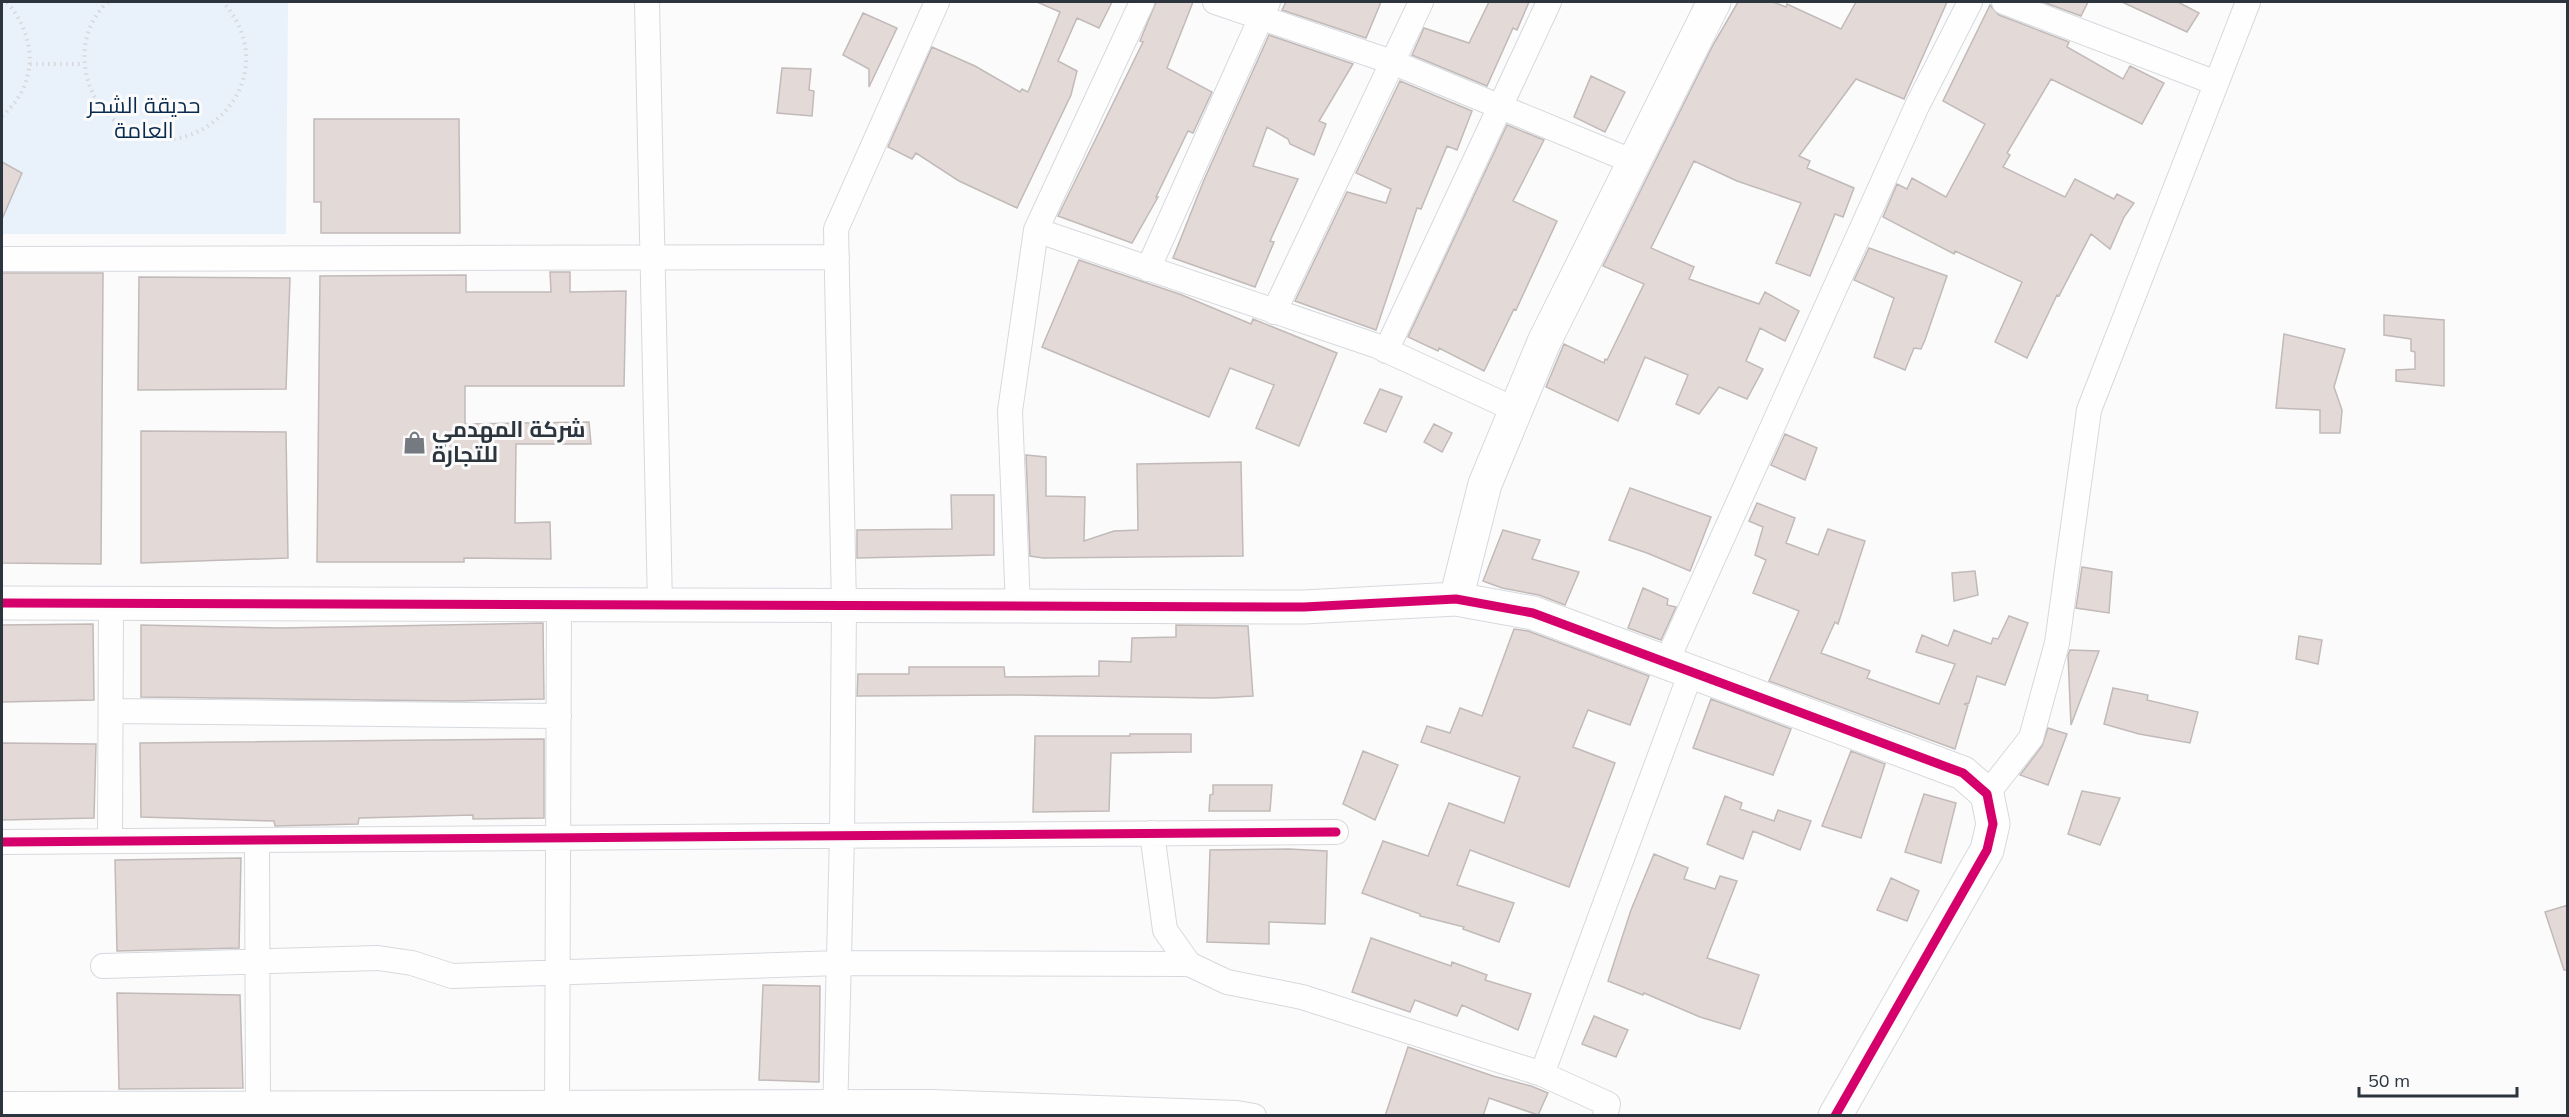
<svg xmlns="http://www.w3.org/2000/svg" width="2569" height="1117" font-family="Mulish,Cairo,sans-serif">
<rect width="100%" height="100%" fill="#fbfbfb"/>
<path fill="#e9f1fa" d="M2,2H288L286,234H2Z"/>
<path fill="#e3d9d7" stroke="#c1bab9" stroke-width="1.5" d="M1037,2H1112L1099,28L1077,18L1058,61L1077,71L1071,95L1017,208L959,181L916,153L912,159L888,147L932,47L975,66L1020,92L1022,89L1028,92L1060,12Z
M1156,2H1193L1167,68L1212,92L1193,133L1188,131L1156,197H1158L1132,243L1058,216L1143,42L1140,41Z
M1286,2H1381L1366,38L1282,10Z
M1489,2H1529L1517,30L1513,28L1487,86L1412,55L1424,28L1469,43Z
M1738,2H1773L1786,7L1787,4L1841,29L1856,2H1947L1904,99L1856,79L1799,156L1810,161L1807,168L1854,188L1843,217L1835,214L1810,276L1776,263L1801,203L1737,181L1694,161L1651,248L1694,267L1689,279L1759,304L1765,292L1799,311L1785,341L1760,328L1746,361L1763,369L1747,399L1719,387L1699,414L1676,404L1688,375L1645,357L1618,421L1546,387L1564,344L1604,363L1605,359L1607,360L1644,284L1603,266L1713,45Z
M2043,2H2088L2081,16Z
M2122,2H2178L2199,13L2187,32Z
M1990,5L1999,15L2069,42L2067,47L2123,79L2130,66L2164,83L2142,124L2051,79L2007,153L2010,155L2003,167L2065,197L2075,179L2114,199L2117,194L2134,203L2124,217L2110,249L2091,234L2059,296L2057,295L2027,358L1995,342L2022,282L1955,251L1954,254L1883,217L1897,184L1907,189L1912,178L1946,197L1985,124L1943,101Z
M863,13L897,28L869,87V69L843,55Z
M1269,35L1353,64L1319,121L1326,124L1314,155L1290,144L1288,139L1267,127L1253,166L1298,179L1270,241L1274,242L1255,287L1173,258L1204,180Z
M782,68L811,69L809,90L814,91L812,116L777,113Z
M1591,76L1625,92L1605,132L1574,117Z
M1400,81L1472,111L1457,150L1447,146L1421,209L1417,208L1376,330L1295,301L1347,192L1386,203L1391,189L1356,173Z
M314,119H459L460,233H321V202H314Z
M1507,125L1544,140L1513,201L1557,221L1516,310L1514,309L1484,371L1439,348L1438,351L1408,337Z
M2,162L22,173L2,219Z
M1869,248L1947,276L1925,340L1921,349L1914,348L1905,370L1874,357L1894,298L1854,280Z
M1079,260L1182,295L1251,324L1253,319L1337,353L1299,446L1256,428L1274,385L1230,368L1209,417L1042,347Z
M550,272H570V292L626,291L624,386H465V424L589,422L591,444H516L515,523L550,522L551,559L464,558V562H317L320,276L466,275V292H551Z
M2,273H103L101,564L2,563Z
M139,277L290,278L286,389L138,390Z
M2384,315L2444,320V386L2396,381V370L2415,369V352L2411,351V339L2384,335Z
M2284,334L2345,349L2334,387L2342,410L2340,433H2320V410L2276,408Z
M1380,389L1402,397L1386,432L1364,423Z
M1434,424L1452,433L1442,452L1424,442Z
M141,431L286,432L288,558L141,563Z
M1785,434L1817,448L1805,480L1771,465Z
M1026,455L1046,457V496L1085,497L1084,541L1114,531L1138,530L1137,464L1241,462L1243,556L1043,558L1030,556Z
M1630,488L1711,517L1690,571L1647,553L1609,540Z
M951,495H994V555L857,558V530L952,529Z
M1757,503L1795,518L1786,543L1818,555L1828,529L1865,541L1838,624L1835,622L1821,653L1870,671L1867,678L1939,704L1955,664L1916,652L1922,635L1948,646L1954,630L1991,644L1993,638L1998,639L2009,616L2028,623L2005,685L1977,676L1969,703L1964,704L1968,705L1955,749L1769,681L1799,611L1753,593L1766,560L1755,555L1763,527L1749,521Z
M1503,530L1540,540L1532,559L1579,572L1565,605L1539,595L1502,588L1483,581Z
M2082,567L2112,572L2109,613L2076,608Z
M1975,571L1978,595L1954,601L1952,573Z
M1643,588L1668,599L1667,605L1676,607L1661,640L1628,628Z
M543,623L544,699L454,701L141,697V625L281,628Z
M93,624L94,700L2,702V625Z
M1176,625L1248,626L1253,696L1213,698L1017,695L857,696L858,674H909V667H1004L1005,677L1099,676V661L1131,662L1132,638L1176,637Z
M1514,629L1528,631L1649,676L1630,725L1588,710L1573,747L1615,763L1569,887L1470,850L1457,885L1514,903L1499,942L1463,929L1464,927L1420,916V914L1362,893L1383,841L1428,856L1449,803L1504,823L1520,777L1421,742L1427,726L1450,733L1460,708L1482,716Z
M2299,636L2322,640L2318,664L2296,659Z
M2070,650L2099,651L2071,725L2068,655Z
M2113,688L2148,695L2147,700L2198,712L2190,743L2139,734L2104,724Z
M1711,699L1791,729L1773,775L1693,748Z
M2048,728L2067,734L2048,785L2020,775L2042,746Z
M1130,734H1191V752L1111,753L1109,811L1033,812L1035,736H1130Z
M544,739V818L473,819V815L359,818L358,824L275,826L274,821L141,817L140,743Z
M2,743L96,744L94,818L2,820Z
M1363,751L1398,765L1375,820L1343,804Z
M1851,751L1885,764L1861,838L1822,826Z
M1213,785H1272L1270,811H1209L1210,795L1213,794Z
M2082,791L2120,798L2100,845L2068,834Z
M1924,794L1956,803L1941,863L1905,852Z
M1725,796L1742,803L1740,809L1774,821L1778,810L1811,821L1800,850L1753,831L1743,859L1707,844Z
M1289,849L1327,851L1325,924L1269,922V944L1207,942L1210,850Z
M1654,854L1688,868L1684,879L1715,889L1720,876L1737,881L1707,958L1759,975L1740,1029L1700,1017L1644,993L1643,995L1608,981L1631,910Z
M241,858L239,948L117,951L115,860Z
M1891,878L1919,891L1907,921L1877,910Z
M2568,905V970H2564L2545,912Z
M1371,938L1451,966L1452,962L1487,975L1485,980L1531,994L1518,1030L1462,1005L1457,1016L1415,1000L1410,1012L1352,992Z
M763,985L820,986L819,1082L759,1080Z
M117,993L240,995L243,1088L119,1089Z
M1594,1016L1628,1030L1616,1057L1582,1044Z
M1408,1047L1493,1076L1531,1086L1548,1093L1538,1115L1489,1098L1483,1116H1385Z"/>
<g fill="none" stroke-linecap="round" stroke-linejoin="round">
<defs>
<path id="street" d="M647,2L660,605
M1215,2L1392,62L1634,162
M2004,2L2216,83
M1036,230L1377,346L1516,410
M2,259L837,257
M1148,269L1268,2
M1274,312L1421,2
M1386,351L1549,2
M1018,606L1010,411L1036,230L1142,2
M1666,663L1917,106L1970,2
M111,711L559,716
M1987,794L2031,738L2057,643L2089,410L2248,2
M1152,833L1165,930L1189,964L1227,982L1302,997L1542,1074
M257,840L258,1116
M110,841L111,603
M2,842L1336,832
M103,966L378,958L412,963L452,976L839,963L1189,964
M2,1104L931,1102L1237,1113L1254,1116
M557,1116L559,605
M835,1116L842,836L844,605L836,229L937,2
M1605,1116L1608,1104L1542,1074L1691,672"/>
<path id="secondary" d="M1456,599L1485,484L1544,342L1714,2
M2,603L1304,607L1456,599L1533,613L1963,773L1987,794L1993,824L1987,850L1835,1116"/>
</defs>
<use href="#street" stroke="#d5d9de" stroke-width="26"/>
<use href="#secondary" stroke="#d5d9de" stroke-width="35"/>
<path stroke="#d7d8d9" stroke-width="4" stroke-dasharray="1.5 4.5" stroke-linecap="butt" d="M108,2C88,20 81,46 86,72C89,91 99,106 113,119C183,183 295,84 223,2
M30,64H84
M2,116C39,84 37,37 7,2"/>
<use href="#street" stroke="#fefefe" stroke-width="24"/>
<use href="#secondary" stroke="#fefefe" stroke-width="33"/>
<defs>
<path id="cycleway" d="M2,603L1304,607L1456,599L1533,613L1963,773L1987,794L1993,824L1987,850L1835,1116
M2,842L1336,832"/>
</defs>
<use href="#cycleway" stroke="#fbfbfb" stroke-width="13"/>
<use href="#cycleway" stroke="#d6006c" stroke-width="9"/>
</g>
<defs>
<symbol id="shop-bare" viewBox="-9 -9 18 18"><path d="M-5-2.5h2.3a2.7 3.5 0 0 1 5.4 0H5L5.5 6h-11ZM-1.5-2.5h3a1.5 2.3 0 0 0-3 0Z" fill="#747a80" stroke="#fbfbfb" stroke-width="2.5" paint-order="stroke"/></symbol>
</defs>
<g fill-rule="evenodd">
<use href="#shop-bare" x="398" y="426" width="33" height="33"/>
</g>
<g text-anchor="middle" stroke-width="6" stroke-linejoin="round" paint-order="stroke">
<g font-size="22" fill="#082a4d" stroke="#fbfbfb">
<text x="144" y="113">حديقة الشحر<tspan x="144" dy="25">العامة</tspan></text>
</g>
<g font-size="22" font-weight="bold" fill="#2c343e" stroke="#fbfbfb" text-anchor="start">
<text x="432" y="437">شركة المهدمي<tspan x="432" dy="25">للتجارة</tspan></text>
</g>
</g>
<rect width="2569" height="1117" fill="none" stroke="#2c343e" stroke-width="6"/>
<path d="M2359 1087v9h158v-9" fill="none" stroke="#2c343e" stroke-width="3"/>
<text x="2368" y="1087" font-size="18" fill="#2c343e" stroke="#fbfbfb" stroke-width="4.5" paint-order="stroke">50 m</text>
</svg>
